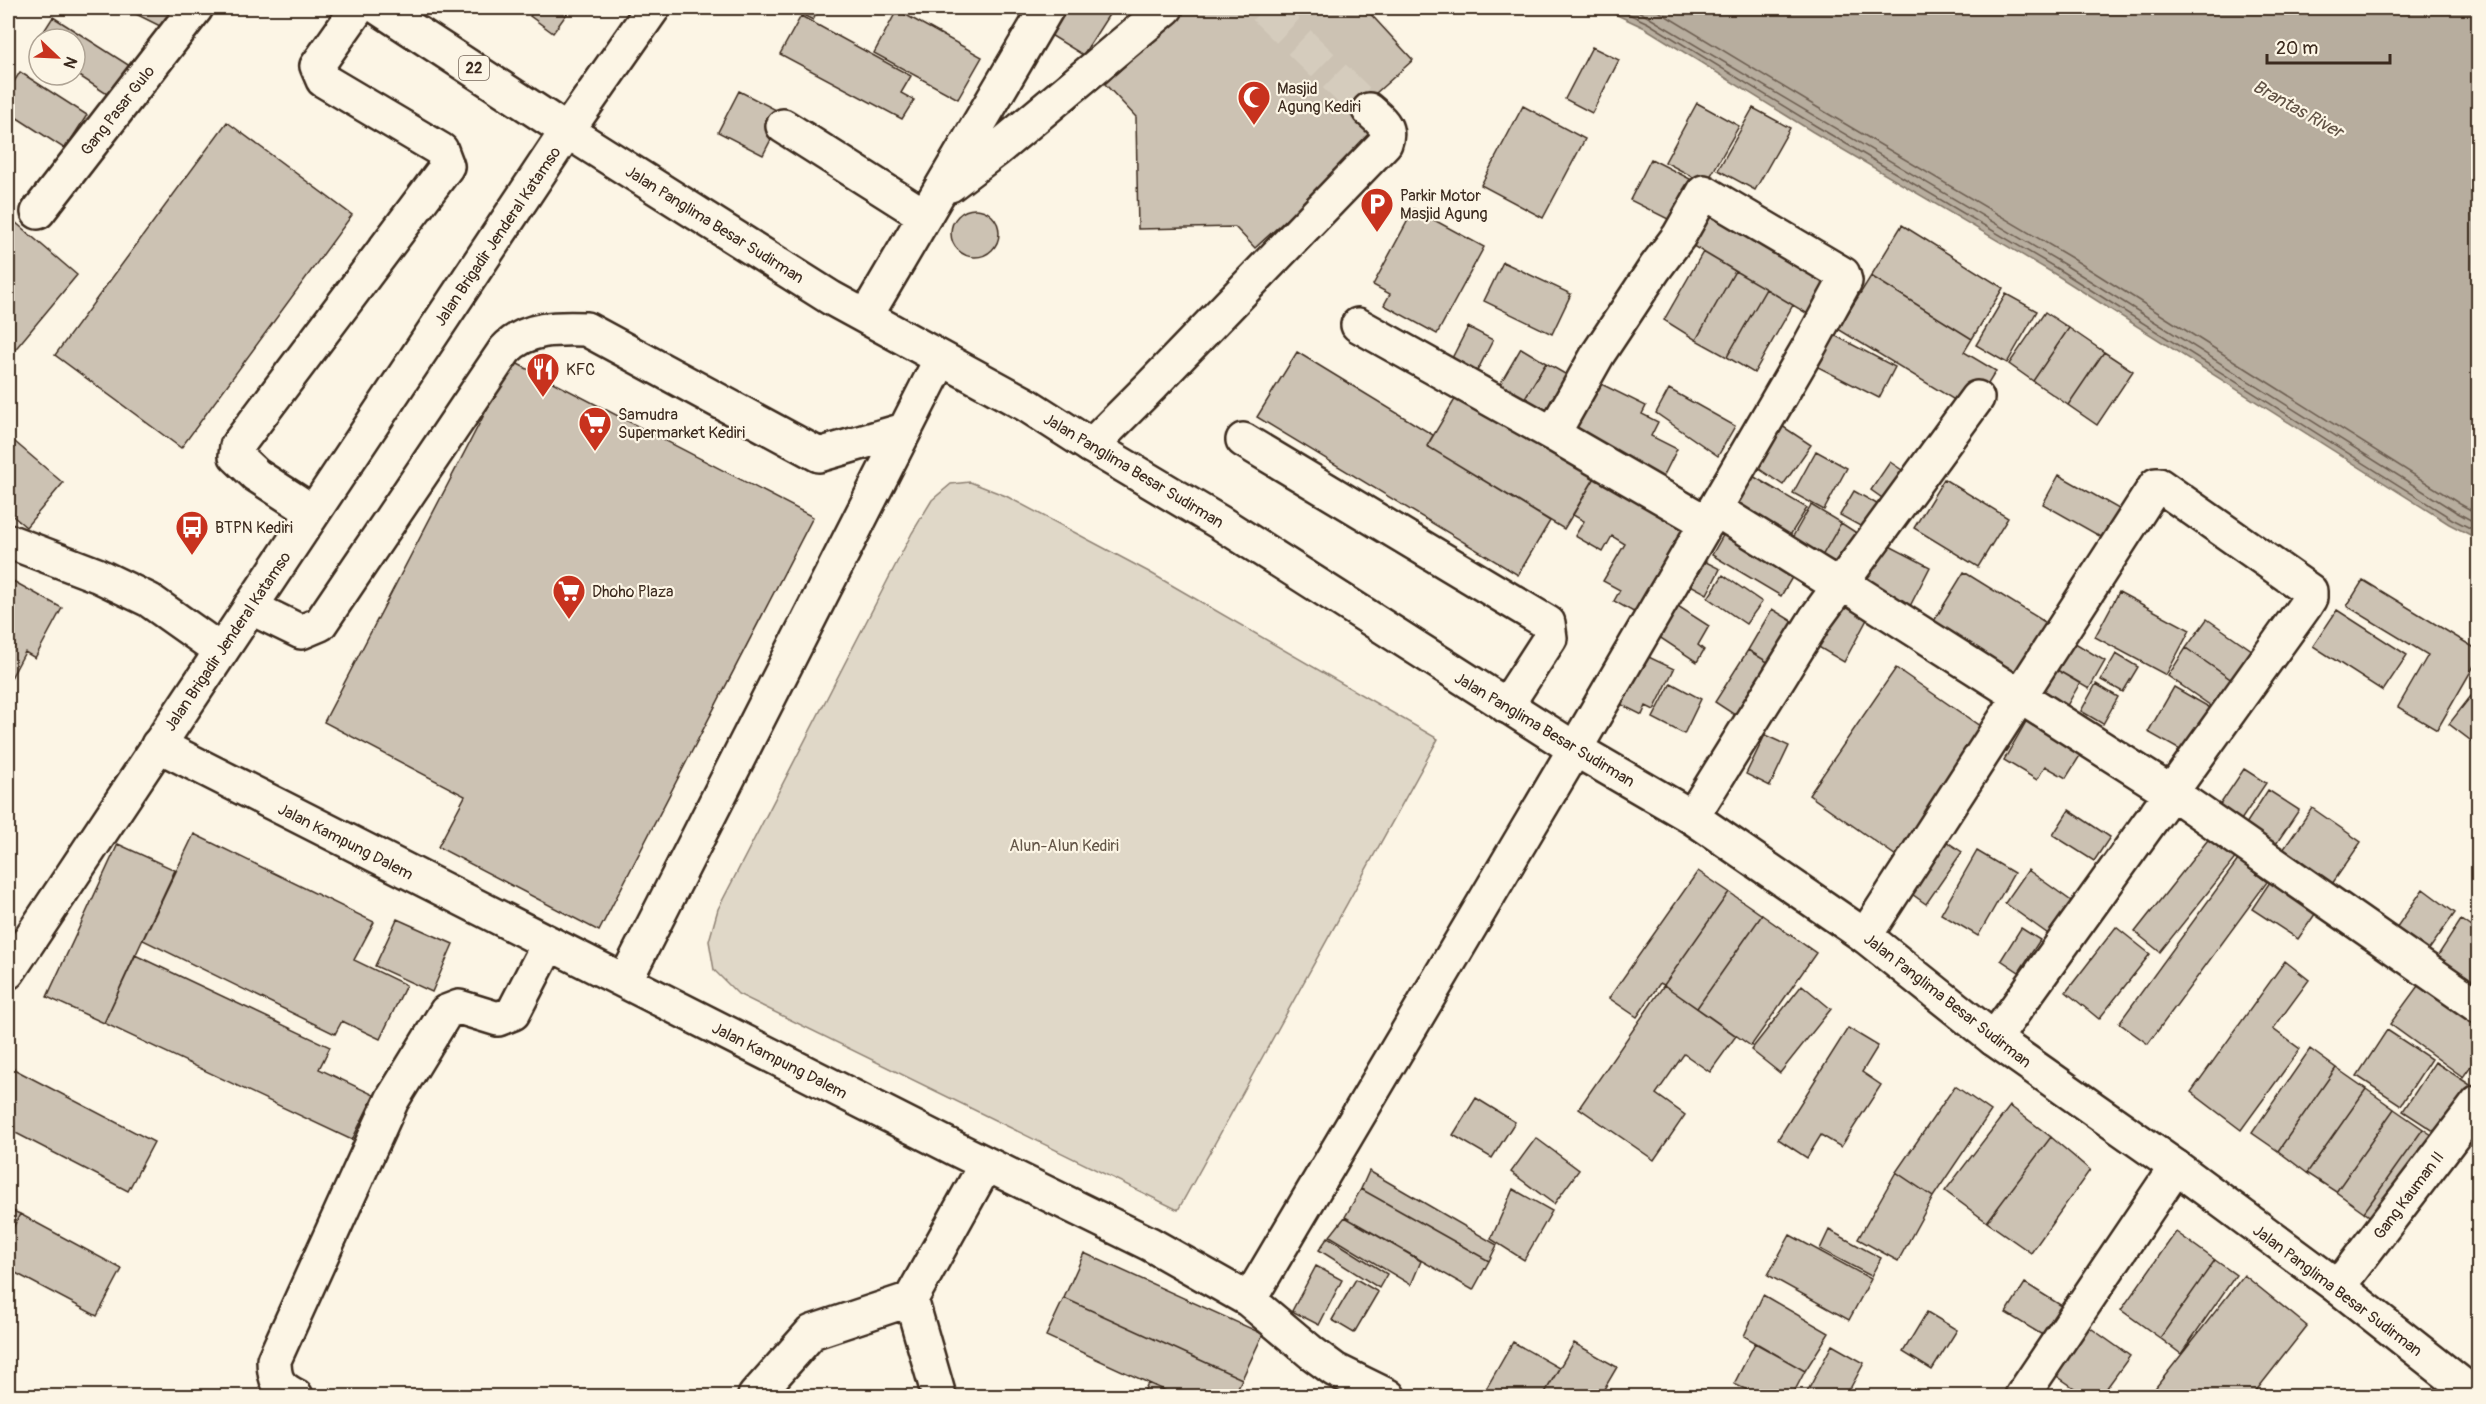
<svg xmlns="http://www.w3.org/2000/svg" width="2486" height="1404" font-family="Pangolin,sans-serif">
<rect width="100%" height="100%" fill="#fcf5e5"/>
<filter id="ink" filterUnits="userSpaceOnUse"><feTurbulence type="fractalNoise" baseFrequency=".0167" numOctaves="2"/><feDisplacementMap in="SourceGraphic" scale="12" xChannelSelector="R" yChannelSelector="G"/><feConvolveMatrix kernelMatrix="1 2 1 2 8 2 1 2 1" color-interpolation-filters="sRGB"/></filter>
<g filter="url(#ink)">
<path fill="#e0d8c8" stroke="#8e8173" stroke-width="1.5" d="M970,482L1006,496L1149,572L1438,739L1178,1210L738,994L714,970L709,941L718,909L912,533L932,500L951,484Z"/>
<path fill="#b7ad9e" stroke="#85796b" stroke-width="1.5" d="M1602,8H2478V539L2449,524L2058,276L1813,132L1645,28Z"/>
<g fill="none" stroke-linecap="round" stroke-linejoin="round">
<path stroke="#6d5e51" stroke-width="1.5" d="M1616,8L1648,23L1816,126L2061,271L2452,519L2478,532
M1633,8L2065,265L2456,512L2478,524
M1653,8L1825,112L2070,257L2460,504L2478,514"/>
</g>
<path fill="#ccc2b3" stroke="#3b2a1e" stroke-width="1.5" d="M124,8H180L168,30Z
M536,8H571L553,33L530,16Z
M790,8H820L813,20Z
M1066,8H1109L1112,10L1083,55L1049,34Z
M1188,8H1365L1413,60L1357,110L1379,135L1255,248L1235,227L1138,229L1136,117L1105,84Z
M897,10L982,57L958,99L874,53Z
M801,16L911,76L901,93L914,100L902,119L780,54Z
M53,17L133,68L113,98L75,73V39H39Z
M1592,47L1619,60L1592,113L1565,99Z
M20,72L87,115L65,149L8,112V91Z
M739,91L784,114L763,155L718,132Z
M1697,103L1739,126L1706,184L1665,162Z
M1523,106L1585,139L1543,218L1481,185Z
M1753,108L1790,128L1755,190L1718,170Z
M227,122L352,215L181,448L55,355Z
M1651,159L1690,179L1683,190L1697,197L1682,226L1630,200Z
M1706,200L1841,280L1818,320L1683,240Z
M951 233a24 24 0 1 1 48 0a24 24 0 1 1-48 0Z
M1414,209L1484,247L1437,334L1384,305L1390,294L1373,285Z
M8,216L77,275L8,358Z
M1902,225L2003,288L1972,339L1871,276Z
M1703,252L1735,271L1696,340L1664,320Z
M1503,262L1571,294L1552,334L1484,301Z
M1735,271L1766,289L1727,357L1696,340Z
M1871,276L1972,339L1964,352L1996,371L1983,392L1961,404L1838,329Z
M1766,289L1793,305L1754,373L1727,357Z
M2006,294L2037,311L2007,363L1976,345Z
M2045,312L2069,328L2033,381L2009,364Z
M1468,327L1493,340L1473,379L1448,366Z
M2069,328L2104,352L2068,405L2033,381Z
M1834,335L1895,367L1879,398L1818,367Z
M1521,348L1546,363L1520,406L1496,391Z
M1297,352L1433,435L1427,446L1550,521L1518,575L1257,417Z
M2104,352L2133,371L2097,425L2068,405Z
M512,361L813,517L599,931L438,847L465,796L324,722Z
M1546,363L1579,382L1553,426L1520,406Z
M1587,377L1646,406L1642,414L1658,422L1651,436L1677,449L1661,481L1561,432Z
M1463,386L1600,469L1564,529L1427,446Z
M1669,389L1735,426L1718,456L1656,413Z
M1779,424L1811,445L1783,485L1752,464Z
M8,436L63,483L26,527L8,512Z
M1816,451L1847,468L1824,510L1793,493Z
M1890,462L1914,478L1895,507L1871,490Z
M1600,469L1698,523L1644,618L1614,601L1620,590L1603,581L1625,544L1612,536L1603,552L1575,536L1584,521L1573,515Z
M1751,475L1807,508L1789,537L1733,504Z
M2059,475L2119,509L2103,538L2043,504Z
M1944,479L2008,518L1978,567L1914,528Z
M1854,491L1884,508L1871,532L1840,515Z
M1811,505L1841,523L1818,563L1788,545Z
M1730,523L1800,564L1781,596L1712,555Z
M1841,523L1866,539L1842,577L1818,563Z
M1878,540L1930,567L1907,612L1855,586Z
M1696,557L1720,569L1707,594L1683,581Z
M1964,572L2053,627L2033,661L2025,656L2013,674L1926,634Z
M1723,575L1762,602L1746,624L1708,598Z
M2363,580L2478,650V659L2437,730L2398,707L2428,655L2347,606Z
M13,581L62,608L35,658L25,652L11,678L8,676V587L10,588Z
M2119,592L2190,630L2166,675L2095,637Z
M1842,596L1871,612L1844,662L1815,645Z
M1670,601L1709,626L1698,645L1704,650L1697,662L1650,631Z
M1772,609L1800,626L1774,666L1748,650Z
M2337,610L2407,655L2383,691L2313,646Z
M2207,619L2256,653L2236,683L2186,648Z
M2062,635L2105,661L2089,689L2045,663Z
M2186,648L2236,683L2217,710L2168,676Z
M1634,650L1674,669L1654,710L1646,706L1642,715L1610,699Z
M1748,650L1774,666L1747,723L1715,702Z
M2116,654L2138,667L2123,692L2101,680Z
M2045,663L2080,683L2065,709L2030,688Z
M1896,668L1987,731L1899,858L1809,795Z
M1671,683L1701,699L1684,734L1653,718Z
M2096,684L2118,697L2103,724L2081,711Z
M2174,687L2221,714L2196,759L2148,732Z
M2471,696L2478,701V746L2449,724Z
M2031,713L2086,746L2066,778L2045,766L2037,780L2004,760Z
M1765,735L1789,746L1770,786L1746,774Z
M2244,769L2266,783L2237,826L2215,812Z
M2268,790L2299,810L2274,847L2244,827Z
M2312,808L2361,842L2330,887L2281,853Z
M2069,810L2110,837L2094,861L2053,835Z
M194,834L374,922L354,960L406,985L380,1039L342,1021L335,1034L143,940Z
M1937,835L1962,852L1926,904L1902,887Z
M2211,836L2237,856L2160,952L2135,932Z
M118,844L175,870L104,1023L47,997Z
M1977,851L2014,873L1978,936L1941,914Z
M2238,860L2267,882L2148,1044L2119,1023Z
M2028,870L2081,908L2058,941L2005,903Z
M1698,871L1729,892L1664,985L1660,983L1637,1017L1609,998Z
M2276,873L2322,904L2298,939L2252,909Z
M2423,889L2455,913L2426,954L2394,931Z
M1729,892L1762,915L1697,1008L1664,985Z
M1762,915L1816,953L1751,1046L1697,1008Z
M397,919L453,944L432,992L375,966Z
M2461,920L2478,932V981L2476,984L2437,957Z
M2116,927L2150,954L2099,1019L2066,992Z
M2021,928L2040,940L2019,972L2001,960Z
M135,955L330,1047L319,1069L374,1095L352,1140L104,1023Z
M2285,961L2309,980L2273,1029L2300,1049L2241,1130L2191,1092Z
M2423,979L2478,1019V1056L2463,1077L2390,1024Z
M1664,985L1736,1036L1710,1072L1684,1054L1656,1094L1685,1115L1654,1160L1579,1108Z
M1802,985L1831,1009L1780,1073L1751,1050Z
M1848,1028L1878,1046L1862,1072L1881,1085L1841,1147L1821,1135L1807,1158L1778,1139Z
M2387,1030L2431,1059L2401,1105L2357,1076Z
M2310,1049L2336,1068L2278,1151L2252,1133Z
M2435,1062L2478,1090L2446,1139L2403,1111Z
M8,1066L154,1142L128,1191L8,1129Z
M2336,1068L2366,1089L2307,1173L2278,1151Z
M1955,1086L1991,1111L1933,1197L1896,1172Z
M2366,1089L2394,1109L2336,1192L2307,1173Z
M1476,1098L1515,1122L1492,1158L1453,1135Z
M2010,1106L2051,1137L1987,1222L1945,1191Z
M2394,1109L2423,1129L2364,1212L2336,1192Z
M2423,1129L2442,1142L2383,1226L2364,1212Z
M2051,1137L2090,1170L2031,1253L1987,1222Z
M1536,1138L1579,1170L1554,1204L1511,1172Z
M1369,1171L1497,1245L1489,1261L1361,1189Z
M1896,1172L1933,1197L1898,1261L1858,1239Z
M1361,1189L1489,1261L1473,1290L1345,1217Z
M1513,1189L1552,1211L1524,1260L1491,1239Z
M8,1209L20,1214L8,1238Z
M20,1214L122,1269L97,1316L8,1269V1238Z
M1345,1217L1421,1261L1411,1285L1330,1236Z
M1829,1230L1881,1258L1871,1276L1820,1249Z
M2176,1232L2215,1260L2160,1338L2121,1310Z
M1790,1235L1871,1279L1849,1320L1768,1275Z
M1328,1237L1387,1274L1379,1288L1319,1250Z
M1084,1253L1263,1334L1242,1379L1064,1298Z
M2215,1260L2236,1275L2181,1354L2160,1338Z
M1316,1266L1342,1280L1319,1325L1292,1311Z
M2244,1275L2307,1326L2252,1396H2149Z
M1356,1279L1378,1292L1354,1333L1332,1320Z
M2025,1283L2062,1306L2044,1336L2006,1313Z
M1763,1295L1829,1333L1805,1371L1744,1336Z
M1064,1298L1242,1379L1234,1396H1177L1046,1336Z
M1927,1312L1957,1330L1932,1370L1903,1352Z
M2085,1324L2130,1356L2101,1396H2086L2051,1372Z
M1513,1342L1559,1368L1543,1396H1482Z
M1574,1343L1617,1367L1600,1396H1543Z
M1755,1343L1805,1371L1792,1396H1760L1734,1384Z
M1832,1345L1864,1363L1846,1396H1805Z
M1148,1383L1177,1396H1142Z"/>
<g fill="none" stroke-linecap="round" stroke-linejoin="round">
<path stroke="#d5ccbd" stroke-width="33" stroke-dasharray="33 16" stroke-linecap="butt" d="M1264,8L1369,110"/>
<defs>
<path id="minor" d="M783,126L925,216
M950,185L996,150L1166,8
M38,212L196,8
M866,316L1047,8
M1358,325L1553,434
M1243,440L1548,623L1550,638L1506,706
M1091,446L1151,386L1385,143C1391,127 1380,120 1369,110
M1715,509L1839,586
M313,512L256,475L236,456L237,446L447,166L441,150L323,80L317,66L358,8
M8,541L97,575L149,600L221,651
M1842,583L2172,793L2478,1006
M250,607L301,632L320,624L505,350C526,327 558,328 586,329L819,455L904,430
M158,745L956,1149L1150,1244L1249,1300L1312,1353L1335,1370L1388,1396
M1692,817L1816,618L1977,398
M1865,936L2156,485H2159L2310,591V598L2305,606L1994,1039
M625,981L941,359
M2338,1287L2478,1103
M1249,1300L1575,749L1810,345L1845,281L1843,274L1704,192L1679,236L1655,268L1598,354L1553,434L1707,523
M296,1396C278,1388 274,1379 274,1360L392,1100L446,1012L459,1007L498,1019L513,1013L549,943
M755,1396L812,1332L911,1299
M939,1396L911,1299L986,1164
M2022,1396L2176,1167"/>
<path id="major" d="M8,972L567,131L831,298L1027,405L1091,446L1219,522L1575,749L1692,817L1865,936L1994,1039L2176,1167L2338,1287L2476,1396"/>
<path id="highway" d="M379,8L567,131L653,8"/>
</defs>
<use href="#minor" stroke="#3b2a1e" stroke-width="38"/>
<use href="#major" stroke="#3b2a1e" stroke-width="38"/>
<use href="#highway" stroke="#3b2a1e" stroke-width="38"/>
<use href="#minor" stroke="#fcf5e5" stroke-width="33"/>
<use href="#major" stroke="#fcf5e5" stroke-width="33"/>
<use href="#highway" stroke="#fcf5e5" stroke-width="33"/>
</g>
</g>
<defs>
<symbol id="mosque-pin" viewBox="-11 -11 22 30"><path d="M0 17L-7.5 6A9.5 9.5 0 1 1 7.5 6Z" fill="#c8321e" stroke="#fcf5e5"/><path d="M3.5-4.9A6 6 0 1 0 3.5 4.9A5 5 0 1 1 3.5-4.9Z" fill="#fff"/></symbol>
<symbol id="parking-pin" viewBox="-11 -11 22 30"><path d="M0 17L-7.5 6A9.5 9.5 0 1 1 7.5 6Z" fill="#c8321e" stroke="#fcf5e5"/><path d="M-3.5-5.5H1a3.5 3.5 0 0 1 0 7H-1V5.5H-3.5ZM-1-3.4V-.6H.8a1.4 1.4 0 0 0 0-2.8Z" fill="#fff"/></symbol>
<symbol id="restaurant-pin" viewBox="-11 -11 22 30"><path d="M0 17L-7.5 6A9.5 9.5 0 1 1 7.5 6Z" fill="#c8321e" stroke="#fcf5e5"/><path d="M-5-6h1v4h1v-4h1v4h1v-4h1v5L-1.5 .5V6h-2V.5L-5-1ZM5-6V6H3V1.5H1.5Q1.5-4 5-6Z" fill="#fff"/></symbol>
<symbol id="supermarket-pin" viewBox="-11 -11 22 30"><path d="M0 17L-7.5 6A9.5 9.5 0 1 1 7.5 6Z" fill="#c8321e" stroke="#fcf5e5"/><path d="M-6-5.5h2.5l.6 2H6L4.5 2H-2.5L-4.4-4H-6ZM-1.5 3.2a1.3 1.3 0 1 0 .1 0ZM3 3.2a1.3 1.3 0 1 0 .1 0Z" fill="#fff"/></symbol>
<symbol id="bus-pin" viewBox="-11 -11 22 30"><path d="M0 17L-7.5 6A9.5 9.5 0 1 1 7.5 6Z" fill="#c8321e" stroke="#fcf5e5"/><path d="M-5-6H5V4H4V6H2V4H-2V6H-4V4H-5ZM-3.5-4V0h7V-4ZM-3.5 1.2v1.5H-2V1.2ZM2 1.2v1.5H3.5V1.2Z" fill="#fff"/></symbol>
</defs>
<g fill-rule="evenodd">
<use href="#mosque-pin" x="1235" y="78" width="38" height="52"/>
<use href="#parking-pin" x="1358" y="185" width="38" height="52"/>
<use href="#restaurant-pin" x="524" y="350" width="38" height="52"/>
<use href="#supermarket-pin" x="576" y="404" width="38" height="52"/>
<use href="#bus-pin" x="173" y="508" width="38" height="52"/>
<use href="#supermarket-pin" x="550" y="572" width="38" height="52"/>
</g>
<g text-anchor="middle" stroke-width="4.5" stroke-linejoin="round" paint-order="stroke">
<rect fill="#fcf5e5" stroke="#75675a" stroke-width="1.5" x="459" y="56" width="30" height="24" rx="4.5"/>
<g font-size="15" font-weight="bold" fill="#3b2a1e">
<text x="474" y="73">22</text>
</g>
<g font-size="16" fill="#3b2a1e" stroke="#fcf5e5" text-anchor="start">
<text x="1277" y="94">Masjid<tspan x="1277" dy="18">Agung Kediri</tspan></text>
<text x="1400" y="201">Parkir Motor<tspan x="1400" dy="18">Masjid Agung</tspan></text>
<text x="566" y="375">KFC</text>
<text x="618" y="420">Samudra<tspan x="618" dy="18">Supermarket Kediri</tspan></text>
<text x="215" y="533">BTPN Kediri</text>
<text x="592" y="597">Dhoho Plaza</text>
</g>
<g font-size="16" fill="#3b2a1e" stroke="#fcf5e5">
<text transform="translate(117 110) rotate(-52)" y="6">Gang Pasar Gulo</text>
<text transform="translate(715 224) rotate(32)" y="6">Jalan Panglima Besar Sudirman</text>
<text transform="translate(497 236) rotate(-56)" y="6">Jalan Brigadir Jenderal Katamso</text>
<text transform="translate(1134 470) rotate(31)" y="6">Jalan Panglima Besar Sudirman</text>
<text transform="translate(227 641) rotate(-56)" y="6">Jalan Brigadir Jenderal Katamso</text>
<text transform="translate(1545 729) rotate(31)" y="6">Jalan Panglima Besar Sudirman</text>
<text transform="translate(346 841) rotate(27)" y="6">Jalan Kampung Dalem</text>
<text transform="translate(1948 1000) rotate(38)" y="6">Jalan Panglima Besar Sudirman</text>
<text transform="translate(780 1060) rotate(27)" y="6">Jalan Kampung Dalem</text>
<text transform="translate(2408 1195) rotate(-53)" y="6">Gang Kauman II</text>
<text transform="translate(2338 1290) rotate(37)" y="6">Jalan Panglima Besar Sudirman</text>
</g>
<g font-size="16" fill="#645648" stroke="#fcf5e5">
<text x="1064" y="851">Alun-Alun Kediri</text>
</g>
<g font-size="18" font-style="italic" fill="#605144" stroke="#fcf5e5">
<text transform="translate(2298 109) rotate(29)" y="6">Brantas River</text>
</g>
</g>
<rect width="2486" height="1404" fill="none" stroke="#fcf5e5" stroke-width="30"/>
<rect x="15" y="15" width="2456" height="1374" fill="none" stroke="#3b2a1e" stroke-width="2" filter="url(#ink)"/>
<g transform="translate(57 57) rotate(113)"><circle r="28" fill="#fcf5e5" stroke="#afa495" stroke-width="1.5"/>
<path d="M0-4.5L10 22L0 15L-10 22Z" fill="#c8321e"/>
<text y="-9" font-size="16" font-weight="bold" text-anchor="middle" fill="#3b2a1e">N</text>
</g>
<path d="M2267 54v9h123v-9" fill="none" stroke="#3b2a1e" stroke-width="3"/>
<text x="2276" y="54" font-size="18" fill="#3b2a1e" stroke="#fcf5e5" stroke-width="4.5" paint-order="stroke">20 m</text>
</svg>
